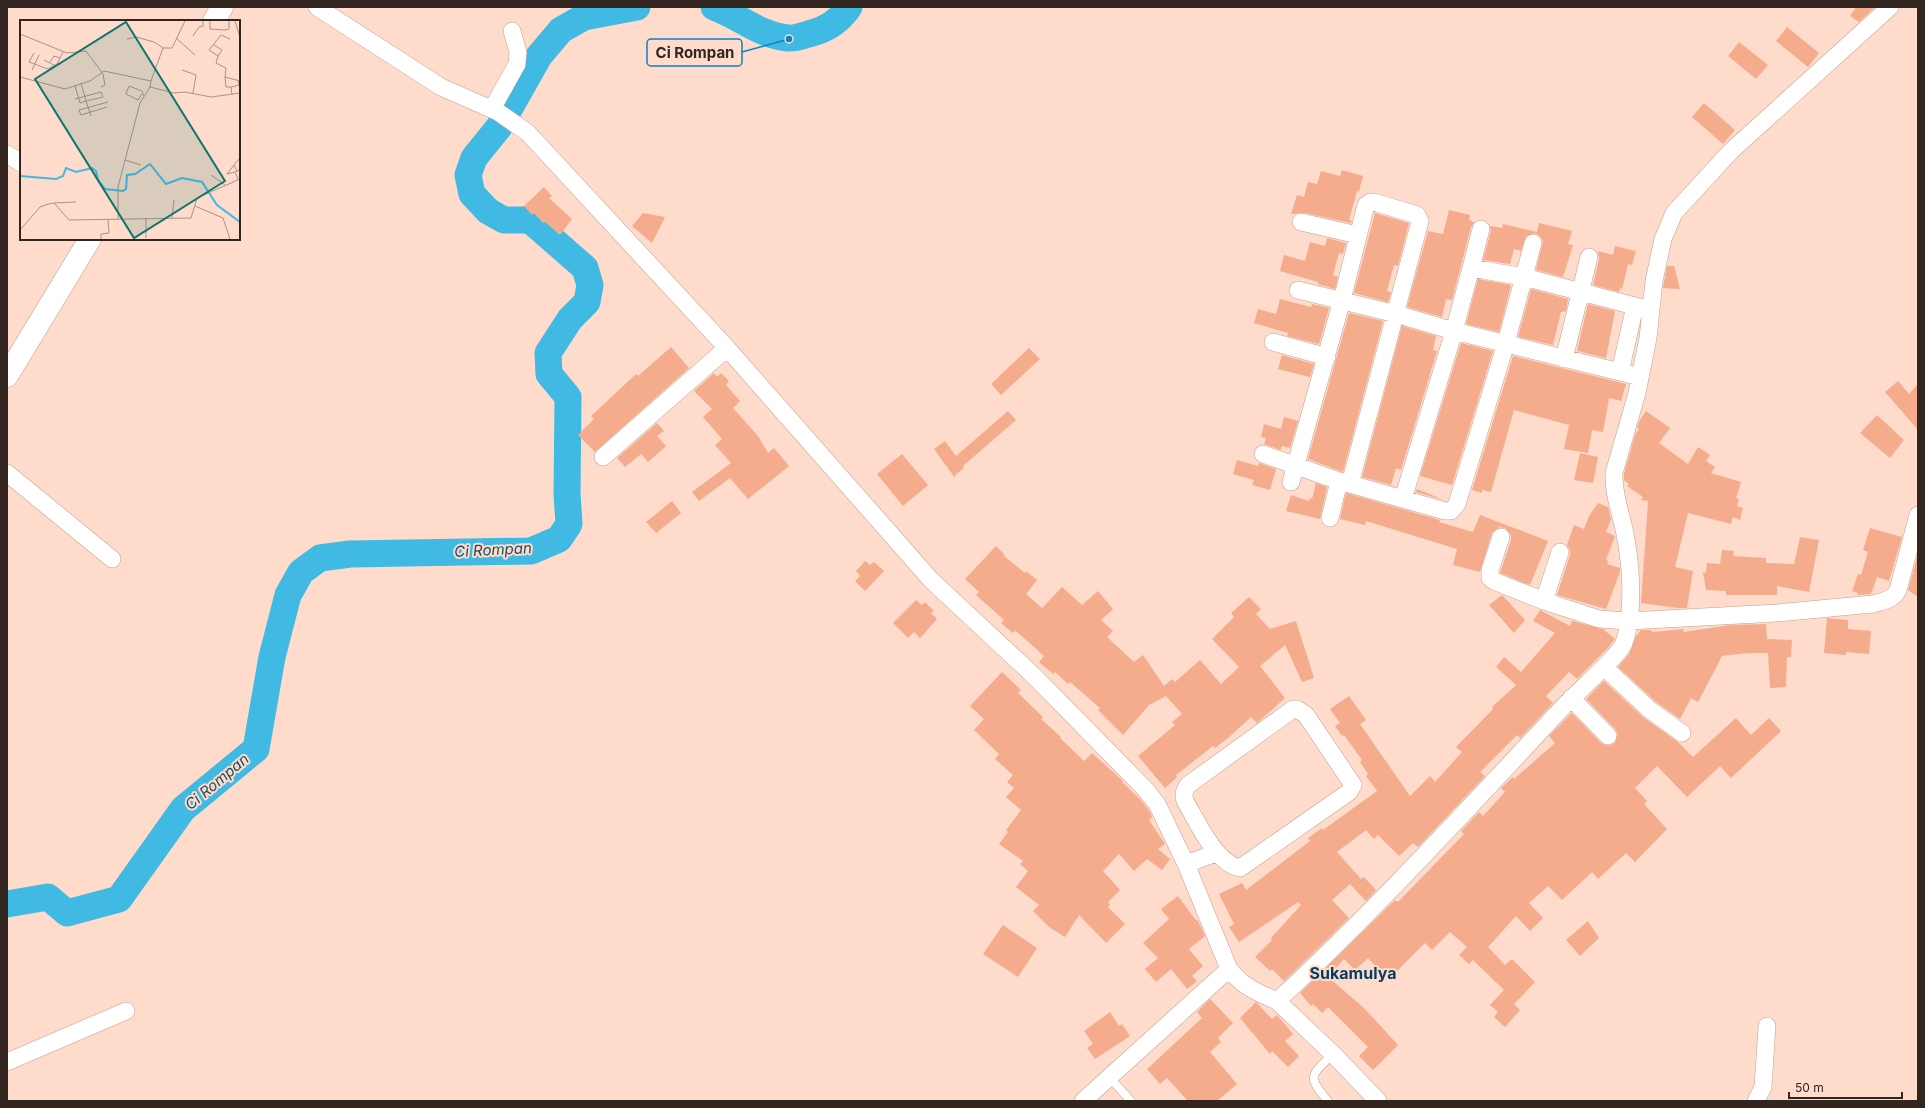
<svg xmlns="http://www.w3.org/2000/svg" width="1925" height="1108" font-family="Inter,sans-serif">
<rect width="100%" height="100%" fill="#fedbcb"/>
<g fill="none" stroke-linecap="round" stroke-linejoin="round">
<path stroke="#41bae3" stroke-width="27" d="M714,7C739,16 761,36 788,38C795,39 805,35 812,33C827,29 840,20 849,7
M7,904L48,897L67,913L119,899L183,809L256,749L272,657L288,595L301,572L320,558L350,554L531,551L559,539L569,524L567,494L568,397L549,374L548,353L570,319L587,302L590,285L585,268L530,220H504L488,211L472,194L468,175L474,158L499,127L539,56L561,30L584,17L637,7"/>
</g>
<path fill="#f5ac8d" d="M1856,7H1875L1859,22L1850,16Z
M1787,27L1819,53L1808,67L1776,41Z
M1739,42L1768,65L1756,79L1728,56Z
M1704,103L1735,130L1723,144L1692,117Z
M1342,170L1363,176L1359,191H1357L1349,220L1352,221L1351,223L1305,213L1291,214L1297,195L1304,197L1308,182L1317,184L1321,171L1340,176Z
M544,187L552,196L549,198L572,219L560,235L545,222L543,223L534,213L532,215L524,206Z
M1449,210L1470,215L1469,220L1474,222L1471,227L1452,300L1446,299L1442,317L1407,307L1428,231L1443,234Z
M643,213L665,217L652,243L632,226Z
M1375,213L1409,223L1398,266L1394,265L1387,291L1391,292L1388,302L1354,293Z
M1539,223L1572,231L1568,244L1573,245L1563,277L1536,270L1543,241L1540,236L1535,233L1526,236L1521,251L1514,249L1510,264L1483,260L1491,231L1490,226L1502,228L1503,224L1537,232Z
M1327,238L1346,243L1343,254L1339,253L1333,275L1338,277L1335,289L1318,284V282L1280,271L1284,255L1305,261L1310,242L1325,246Z
M1615,246L1636,251L1632,265L1628,264L1622,289L1620,288L1619,292L1593,285L1599,259L1598,251L1613,255Z
M1667,266H1674L1680,289L1663,288Z
M1478,279L1511,285L1499,332L1466,324Z
M1531,289L1568,299L1566,311L1561,312L1553,345L1518,337Z
M1280,299L1311,307L1312,304L1329,308L1319,344L1287,336L1288,333L1254,323L1258,309L1276,314Z
M1588,304L1615,311L1606,358L1577,351Z
M1349,313L1383,321L1343,472L1308,459Z
M1402,326L1436,336L1433,350L1437,351L1401,470L1396,468L1391,485L1362,477Z
M1461,343L1493,351L1452,485L1420,476Z
M671,347L689,368L595,452L578,435L594,419L591,416L636,374L638,376Z
M1029,348L1040,359L1001,395L991,384Z
M1282,355L1314,364L1310,377L1278,369Z
M1513,356L1626,384L1621,401L1609,398L1603,432L1592,430L1588,453L1564,449L1569,425L1514,410L1491,492L1482,490V493L1472,490Z
M714,373L717,377L721,373L729,381L726,385L740,401L733,408L758,436L768,453L774,448L789,466L748,499L730,478L699,501L692,492L731,463L715,445L722,439L703,417L712,409L694,391Z
M1898,381L1909,394L1918,384V430L1885,392Z
M1008,411L1016,420L963,466L964,468L955,475V478L934,449L945,441L956,456Z
M1646,411L1670,428L1659,443L1688,464L1698,447L1710,455L1706,461L1715,467L1711,473L1741,482L1736,498L1739,499L1737,506L1743,508L1740,520L1733,517L1731,524L1688,513L1675,567L1693,571L1687,608H1678L1641,603L1648,501L1641,500L1643,497L1627,486L1629,484L1624,480V474L1635,435L1639,429L1637,427L1640,420Z
M1877,415L1904,440L1890,458L1860,433Z
M1284,417L1298,421L1290,448L1282,446L1281,450L1264,444L1266,438L1261,437L1264,424L1281,429Z
M657,423L664,431L657,436L666,446L648,462L641,454L625,467L617,458Z
M1580,453L1598,457L1593,483L1574,480Z
M902,454L928,485L903,506L877,474Z
M1237,460L1258,466L1259,463L1276,469L1270,490L1252,485L1254,480L1233,474Z
M1316,483L1327,487L1320,519L1286,511L1291,495L1309,501L1310,498L1312,499Z
M1417,489L1444,500L1416,492Z
M1346,493L1440,520L1439,522L1473,532L1480,515L1548,541L1530,585L1500,573L1511,540V535L1505,528L1499,527L1492,533L1480,572L1453,565L1457,549L1366,521L1365,525L1340,519Z
M672,501L681,513L656,533L646,522Z
M1598,503L1608,507L1611,519L1606,532L1615,536L1606,560H1608L1607,564L1620,568V572L1606,609L1557,595L1570,555V550L1567,545L1574,525L1584,529L1589,516Z
M1870,528L1902,537L1889,581L1877,577L1871,594L1857,595L1858,593L1852,591L1858,574L1861,575L1868,552L1863,550Z
M1800,537L1819,540L1809,592L1777,586V595H1726V591L1706,590L1703,572L1706,573L1707,563L1720,564L1722,550L1734,551L1733,556L1766,558V563L1794,564Z
M996,546L1005,555L1004,556L1025,573L1026,571L1037,580L1026,594L1042,608L1062,587L1082,605L1098,591L1113,609L1101,620L1113,631L1107,637L1134,662L1143,655L1164,686L1172,679L1175,682L1200,660L1221,684L1239,667L1212,639L1234,617L1231,613L1249,597L1261,609L1256,614L1270,629L1296,621L1314,678L1302,682L1285,645L1260,666L1285,698L1257,723L1251,717L1228,738L1215,748L1213,746L1176,775L1177,777L1165,788L1138,756L1175,725L1172,722L1182,714L1166,696L1149,705L1123,735L1098,710L1100,708L1070,682L1068,684L1055,672L1053,674L1039,662L1044,656L1015,630L1013,633L1001,623L1004,620L976,595L979,592L965,579Z
M1918,554V597L1908,590Z
M865,561L870,565L874,562L884,571L865,591L855,581L860,576L856,571Z
M1502,595L1525,620L1514,633L1489,605Z
M916,600L922,605L925,602L934,611L931,613L937,619L920,638L914,632L908,638L893,623Z
M1540,610L1570,626L1572,621L1603,629L1615,639L1607,649L1577,679L1569,672L1546,696L1553,703L1520,738L1517,735L1480,772L1485,776L1418,847L1413,843L1399,856L1378,835L1374,839L1366,830L1337,852L1361,879L1364,877L1376,890L1366,901L1350,884L1332,900L1349,918L1284,981L1272,969L1270,971L1255,957L1272,940L1271,938L1301,905L1298,902L1239,942L1229,927L1234,924L1219,894L1242,883L1246,890L1310,841L1308,838L1322,828L1323,830L1377,791L1366,776L1368,774L1360,762L1362,760L1344,735L1342,736L1335,726L1340,723L1330,709L1349,696L1366,720L1360,724L1410,796L1430,776L1435,782L1462,752L1456,747L1493,709L1492,707L1516,685L1496,667L1504,657L1521,672L1555,633L1533,621Z
M1827,618L1848,620V629L1871,631L1869,654L1846,652V655L1824,653Z
M1766,624L1767,639L1792,640L1791,657H1787L1786,687L1770,688L1768,653H1747L1722,656L1698,702L1691,698L1680,719L1656,702L1618,667L1629,654L1636,636L1641,630H1651L1652,632L1684,629L1683,632L1731,625Z
M1002,672L1021,690L1018,693L1043,717L1041,719L1061,737L1060,738L1084,761L1092,753L1123,781L1122,782L1141,800L1150,812L1152,817L1149,820L1165,844L1158,849L1170,859L1162,870L1147,859L1134,871L1119,854L1103,871L1120,890L1108,902L1110,905L1108,907L1125,924L1106,943L1079,915L1065,937L1049,927L1033,911L1039,905L1016,887L1028,871L1020,864L1023,861L999,844L1008,832L1006,830L1021,810L1006,797L1014,788L1007,782L1013,775L995,759L999,754L974,730L984,719L970,706Z
M1604,681L1643,717L1678,742L1693,757L1736,718L1751,735L1769,718L1781,731L1731,778L1720,766L1687,797L1657,766L1635,788L1647,801L1644,804L1667,829L1635,862L1626,853L1598,879L1592,872L1562,900L1548,886L1529,903L1543,918L1530,931L1516,916L1488,947L1505,965L1512,959L1535,982L1514,1004L1520,1010L1505,1027L1494,1017L1498,1012L1490,1005L1504,990L1473,960L1469,964L1459,955L1467,947L1450,932L1432,950L1425,943L1388,980L1368,958L1355,970L1344,959L1328,977L1364,1008L1398,1045L1373,1070L1359,1056L1368,1047L1328,1007L1322,1013L1313,1004L1311,1006L1300,993L1395,900L1398,902L1464,834L1461,831L1479,812L1483,816L1505,792L1501,788L1513,777L1514,779L1555,743L1549,736L1572,713L1601,743L1610,746L1615,743L1618,734L1615,729L1586,699Z
M1178,896L1195,919L1198,921L1205,936L1189,949L1203,966L1192,976L1197,981L1187,989L1171,969L1156,982L1145,969L1158,958L1143,943L1169,919L1161,909Z
M1588,921L1599,938L1580,956L1566,940Z
M1003,925L1037,948L1018,977L983,954Z
M1210,999L1233,1023L1218,1038L1221,1042L1210,1052L1237,1084L1217,1101H1188L1167,1078L1160,1084L1147,1069L1202,1018L1197,1012Z
M1256,1002L1272,1019L1277,1015L1293,1034L1285,1041L1299,1056L1288,1067L1272,1051L1270,1054L1240,1018Z
M1110,1012L1119,1026L1122,1024L1130,1036L1095,1059L1087,1048L1093,1044L1084,1031Z"/>
<g fill="none" stroke-linecap="round" stroke-linejoin="round">
<defs>
<path id="lane" d="M1109,1077L1131,1101
M1328,1101C1306,1075 1311,1076 1333,1054"/>
<path id="street" d="M317,7L441,87L498,112L528,133L727,348L931,580L1033,675L1146,790L1157,804L1186,864L1229,969C1243,987 1257,992 1277,1001C1378,908 1470,806 1564,706C1576,693 1620,655 1624,643C1635,611 1631,562 1624,529C1620,511 1613,492 1614,473L1637,393L1648,338L1654,281L1663,239L1674,213L1731,151L1890,7
M492,109L517,64L518,52L512,31
M7,154L21,163
M1301,222L1358,235
M1471,268L1481,229
M1298,290L1396,314L1454,331L1403,499L1445,511H1451L1457,504L1506,343L1533,243
M1273,342L1327,357
M1564,359L1589,257
M1620,372L1635,306
M1640,377L1454,331L1471,268L1524,277L1650,310
M1263,454L1339,481
M603,457L727,348
M7,473L112,559
M1291,482L1342,300L1366,205L1370,202H1374L1417,215L1420,221L1350,484L1339,481L1330,518
M1350,484L1403,499
M1501,537L1490,570V578L1494,581L1544,601L1599,619L1628,621L1777,613L1873,604C1883,601 1893,600 1898,590L1918,515
M1544,601L1560,552
M1604,667L1650,710L1682,733
M1571,698L1608,736
M1293,709H1297L1306,715L1353,785L1349,792L1240,868C1215,863 1197,821 1185,801C1183,794 1184,791 1188,785Z
M1186,864L1216,853
M1277,1001L1333,1054L1378,1101
M7,1062L126,1011
M1083,1101L1229,969
M1756,1101L1763,1087L1767,1026"/>
<path id="secondary" d="M214,21L222,7
M7,376L90,239"/>
</defs>
<use href="#lane" stroke="#c0a091" stroke-width="9"/>
<use href="#street" stroke="#c0a091" stroke-width="18"/>
<use href="#secondary" stroke="#c0a091" stroke-width="23"/>
<use href="#lane" stroke="#fff" stroke-width="8"/>
<use href="#street" stroke="#fff" stroke-width="17"/>
<use href="#secondary" stroke="#fff" stroke-width="22"/>
</g>
<g text-anchor="middle" stroke-width="4" stroke-linejoin="round" paint-order="stroke">
<g font-size="15" font-style="italic" fill="#1c4d5f" stroke="#fedbcb">
<text transform="translate(493 550) rotate(-3)" y="5">Ci Rompan</text>
<text transform="translate(217 782) rotate(-40)" y="5">Ci Rompan</text>
</g>
<g font-size="16" font-weight="bold" fill="#063c5f" stroke="#fedbcb">
<text x="1353" y="979">Sukamulya</text>
</g>
</g>
<g transform="translate(20 20)">
<rect width="220" height="220" fill="#fedbcb"/>
<path fill="none" stroke="#41bae3" stroke-width="2" d="M0,156L36,159L43,156L46,148L56,152L72,148L76,151L78,160L85,169L103,171L106,169L107,155L115,154L130,144L146,164L162,158L182,162L197,185L220,202"/>
<path fill="none" stroke="#ac9286" stroke-width="1" d="M190,1V9L204,10L209,9V1M215,1L220,17M0,14L47,33L66,31L83,54L85,65L81,67M173,16L179,7L183,6V1M156,18L175,35M107,19L116,17L134,22L143,28M210,19L201,15L189,30L198,36L196,43L206,48L205,57L220,61M194,25L202,30L198,36M14,33L9,42L28,49L37,44L43,32M24,40L36,46M30,42L34,36L40,38M12,50L19,35M162,50L176,55L173,73M0,57L45,69L70,61L84,51L131,61L130,67L120,83L98,167V199M205,57L206,67H211L212,75M131,61L143,28H152L165,1M55,66L60,83L66,81L61,63M130,67L154,73L165,72L191,77L220,73M211,67L219,65L218,61M122,74L118,80L106,74L109,66L122,71L124,76M55,79L81,72L83,77L66,81L71,96M87,87L61,95L59,90L88,82M105,140L121,145M214,145L207,154L215,152M217,151L214,145L219,139M191,155L205,165M218,159L215,152L219,150M34,183L56,182M175,186L203,198L210,219M126,198V218M152,198L154,180M0,210L20,187L28,184L34,183L49,200L171,198L177,178L220,159M81,219V214L89,213L88,200"/>
<path fill="#0f766e" fill-opacity="0.15" stroke="#0f766e" stroke-width="2" d="M106,2L205,161L114,218L15,59Z"/>
<rect width="220" height="220" fill="none" stroke="#32251f" stroke-width="2"/>
</g>
<path fill="none" stroke="#0583cb" stroke-width="1.5" d="M789 39L742 52"/>
<circle fill="#0583cb" stroke="#fedbcb" stroke-width="1.5" cx="789" cy="39" r="4"/>
<rect fill="#fedbcb" stroke="#0583cb" stroke-width="1.5" x="647" y="39" width="95" height="27" rx="4"/>
<g font-size="15" text-anchor="middle" font-weight="bold" fill="#32251f">
<text x="695" y="58">Ci Rompan</text>
</g>
<rect width="1925" height="1108" fill="none" stroke="#32251f" stroke-width="16"/>
<path d="M1789 1092v6h113v-6" fill="none" stroke="#32251f" stroke-width="2"/>
<text x="1795" y="1092" font-size="12" fill="#32251f" stroke="#fedbcb" stroke-width="3" paint-order="stroke">50 m</text>
</svg>
